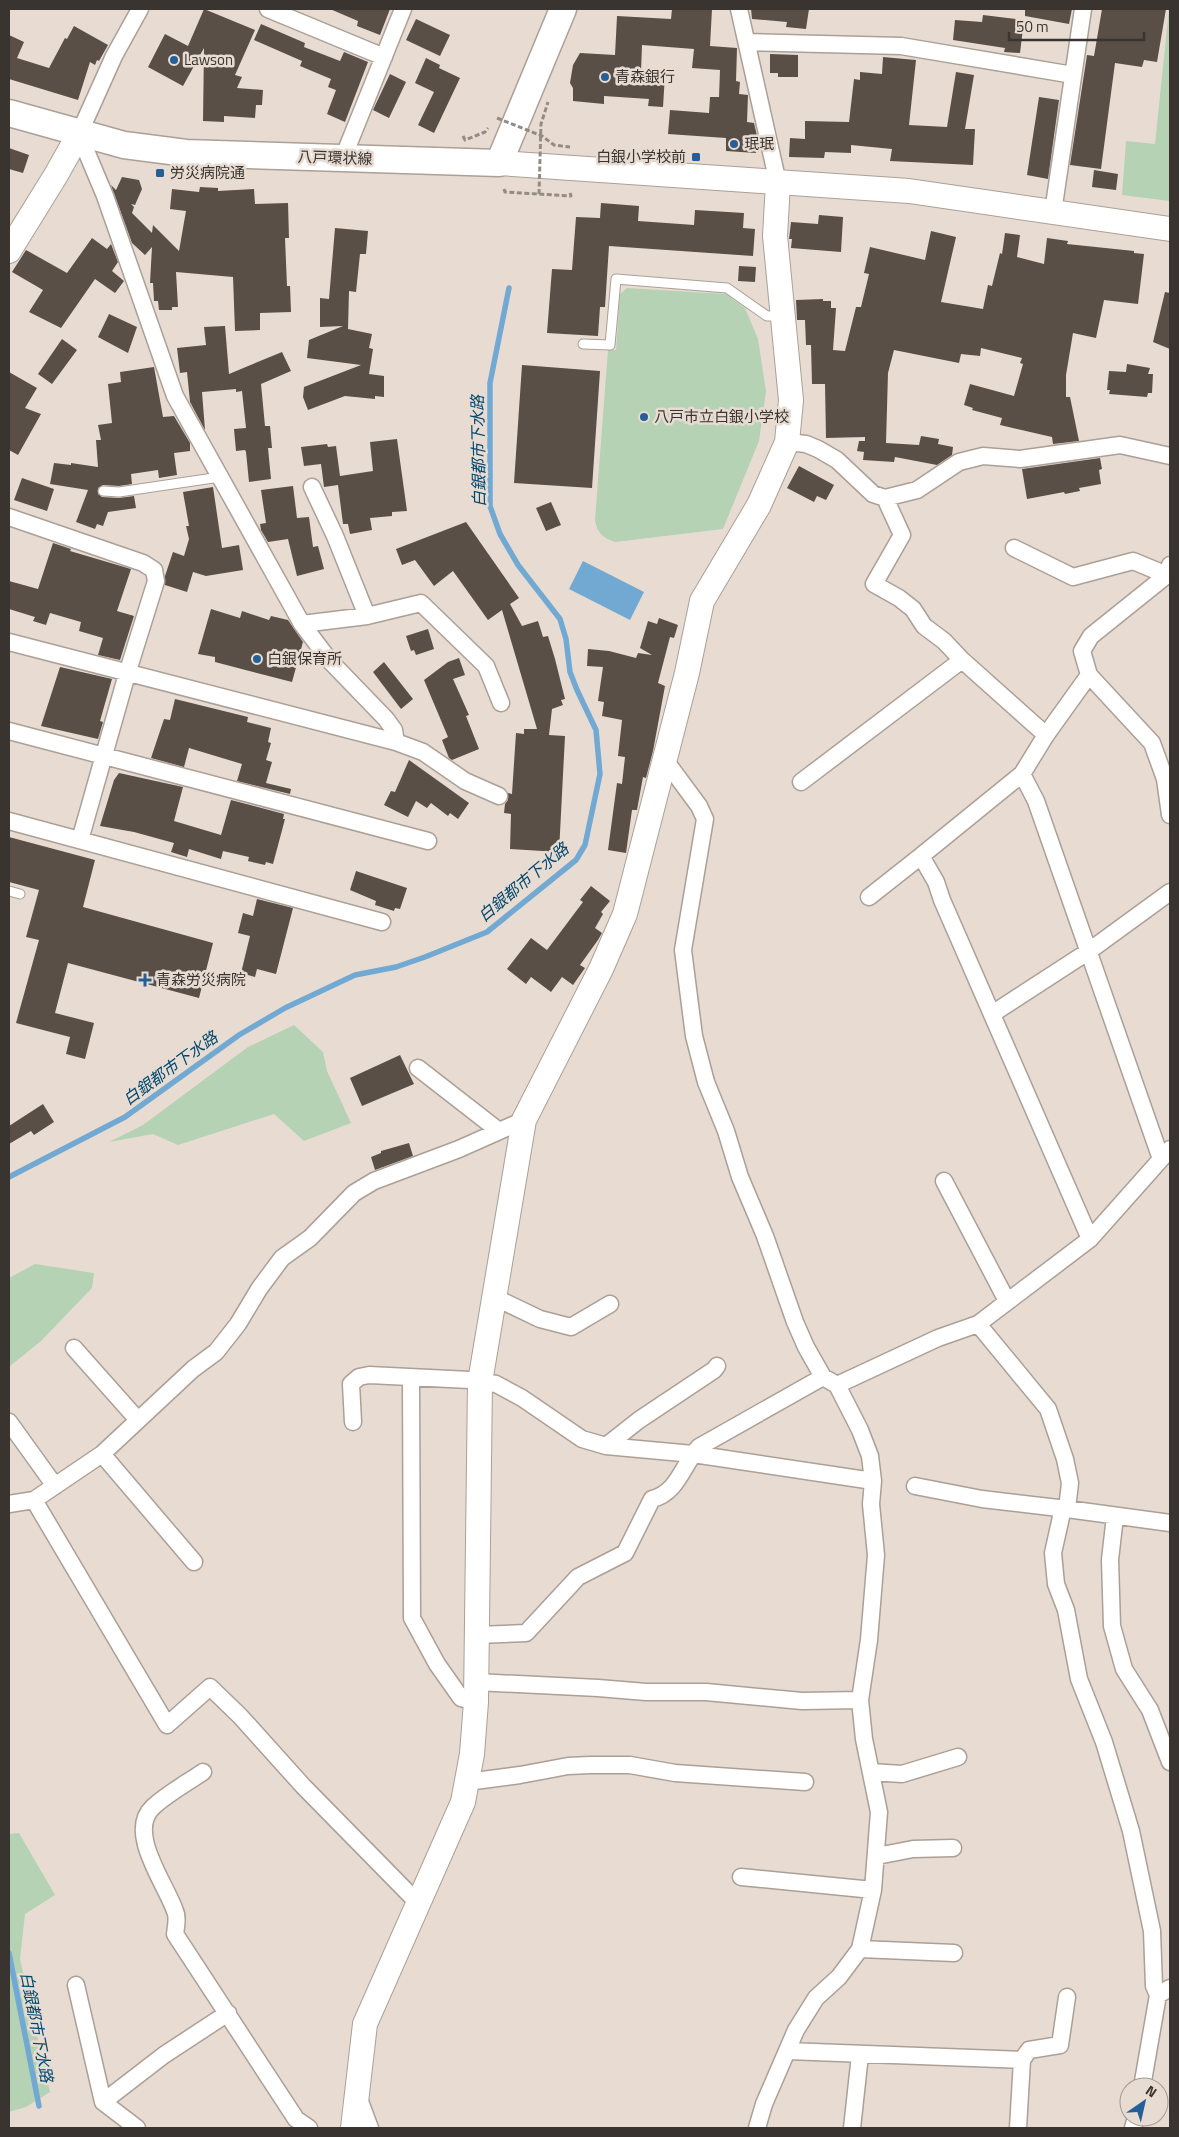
<svg xmlns="http://www.w3.org/2000/svg" width="1179" height="2137" font-family="'Titillium Web','Noto Sans JP',sans-serif">
<rect width="100%" height="100%" fill="#e8dcd2"/>
<path fill="#b5d2b5" d="M1169,9L1170,201L1122,195L1126,141L1155,144Z
M627,288L726,294L745,308L758,339L766,391L759,441L723,529L615,542C603,538 597,533 595,520L608,350H616L620,294Z
M294,1025L323,1052L327,1071L351,1123L304,1141L274,1114L178,1145L153,1134L109,1142L143,1125L248,1047Z
M35,1264L94,1273L92,1288L41,1341L9,1367V1278Z
M19,1833L55,1895L25,1914L20,1959L50,2092L26,2107L9,2112V1834Z"/>
<path fill="#71a9d2" d="M583,561L644,592L630,620L569,589Z"/>
<g fill="none" stroke-linecap="round" stroke-linejoin="round">
<path stroke="#71a9d2" stroke-width="5.5" d="M9,1177L125,1117L239,1035L285,1008L355,975L396,967L425,957L487,932L576,860L585,845L600,774L596,730L577,690L570,672L566,639L560,619L518,565L500,534L490,506V383L509,288
M9,1953L39,2106"/>
</g>
<path fill="#594f47" d="M204,9L255,30L235,75L242,77L237,88L263,90L262,105H256L255,118L224,116V122L203,121L204,48L183,86L148,67L165,34L188,46Z
M330,9H390L380,35L357,26L358,21Z
M672,9H712L710,46L737,48L736,81L740,82L739,94L748,95L747,122L754,123L757,136L756,153L726,151V138L668,134L670,110L709,113L710,97H719L720,70L692,68L694,49L642,45L641,72L665,74L663,107L648,106L649,99L604,96V104L573,101V88L570,83L573,65L580,53L615,55L617,16L671,19Z
M751,9H809L806,29L786,27L787,22L752,19Z
M1025,9H1072L1069,24L1025,16Z
M1102,9H1166L1157,62L1144,60L1142,67L1115,63L1101,169L1070,165L1087,55L1094,56Z
M983,15L1024,20L1020,53L1004,52L1005,48L953,40L955,20L982,22Z
M416,19L450,35L440,56L406,40Z
M261,24L305,43L304,47L340,61L344,52L368,62L345,122L327,114L336,90L328,87L331,79L300,66L302,61L254,40Z
M74,26L108,45L99,61L97,60L95,65L90,62L78,100L9,79V35L24,42L17,58L49,68L65,38L67,39Z
M770,54L798,55V77H778V73H770Z
M883,57L916,60L909,125L947,127L956,72L974,75L965,129H975L973,165L890,161L892,149L851,145V153L825,152L824,158L789,157L790,138L805,139V121L849,122L854,79L860,80V72L882,74Z
M426,58L440,65L439,68L460,78L434,133L418,125L434,92L415,83Z
M390,74L406,82L389,118L373,110Z
M1039,97L1059,100L1048,179L1027,175Z
M9,148L29,155L23,173L9,169Z
M1094,170L1118,174L1116,190L1092,187Z
M122,177L139,180L142,189L135,205L131,204L134,207L132,213L152,233L153,225L179,251L186,211L170,209L172,189L199,192L200,187L218,188V191L254,189L255,204L288,203L289,238H285L287,286H290L291,312L260,313V330L235,331L233,277L176,272L178,307H172V310H159L158,301H154L153,283H150L152,247L145,255L132,243L111,185L116,190Z
M601,203L639,206L638,221L694,225L695,210L744,213L743,228L755,229L753,256L609,246L605,307H600L598,336L547,333L552,269L572,270L576,217L600,218Z
M819,215L843,217L841,252L791,248L792,239H789L791,222L818,224Z
M335,228L368,231L366,254H360L356,292L349,291L348,329L372,334L369,348L373,349L369,374L384,376V397L375,396V399L345,396L308,410L303,397L304,387L361,365L307,358L309,340L343,326L320,327V298L329,299Z
M931,231L956,237L941,302L983,309L988,285L992,286L1000,253L1002,254L1005,233L1020,235L1017,257L1044,264L1047,238L1068,241L1067,244L1134,251V253L1144,254L1138,304L1104,300L1096,338L1073,333L1066,375V397H1070L1079,441L1053,444L1052,437L1000,425L1002,418L972,410L973,408L964,405L970,384L1014,396L1023,364L1020,363L1022,358L981,348L980,356L961,354L959,363L894,350L888,373L886,443L919,445L921,436L939,439L938,444L953,447L952,455L937,465L895,457L894,462L863,460L864,452L857,451L859,441H865V437L826,438L825,384H812L811,345H806L805,320H797L796,300L823,299V301H831V308H836L833,350L845,351L856,307H861L869,274L864,273L870,247L925,260Z
M92,238L107,249L111,244L118,262L112,271L124,281L115,293L95,279L61,328L29,312L43,290L12,272L26,250L67,273Z
M739,266L756,267L755,282L738,281Z
M1165,292L1170,293V349L1153,342Z
M109,314L137,327L128,353L98,337Z
M225,326L229,374L282,352L291,371L261,384L265,426H270L272,448H268L271,479L249,482L246,452L245,450L236,451L234,429L246,428L242,391L236,392V389L202,392L205,430L190,402L187,372L180,373L177,348L206,345L204,327Z
M62,339L77,350L52,384L38,374Z
M1127,364L1150,368L1148,374H1153L1152,393H1148L1147,397L1109,394L1110,390H1107L1109,371L1126,372Z
M522,365L600,371L592,488L514,483Z
M154,367L163,417L174,416L190,443V451L174,453L177,475L159,478L158,470L131,474L132,484L119,486L103,485L98,488V494L102,497L119,498L134,496L136,508L108,512L103,526L97,524L95,529L76,522L88,490L50,484L54,463L71,465V463L98,467L96,440H101L98,425L112,423L108,384L121,382L120,372Z
M9,372L37,388L25,408L41,414L18,455L9,450Z
M397,439L407,511L392,512V516L370,518L372,530L350,534L348,524H343L338,485L324,487L321,464L304,466L301,447L327,444L328,447L336,446L340,476L373,471L370,442Z
M1100,458L1102,469L1099,470L1101,484L1079,488L1080,491L1065,494L1064,492L1027,499L1022,469Z
M799,466L834,485L826,500L817,496L814,502L787,488Z
M22,478L54,489L47,511L14,500Z
M293,486L297,518L309,517L313,547L318,546L324,569L297,576L288,539L268,542L261,530L260,524L266,523L261,490Z
M213,487L222,548L239,545L243,570L206,576L193,572L187,592L165,585V576L173,552L184,556L189,539L186,526H189L183,492Z
M551,502L561,525L546,531L536,508Z
M466,522L519,598L510,604L522,626L538,621L543,637L548,636L555,659L565,699L561,700L563,705L552,709L549,735L565,736L559,852L510,849L511,814L504,813L505,804L508,800V793L512,794L516,733L524,734V729H537L502,610L488,620L453,571L434,586L415,560L402,565L396,549Z
M53,543L71,549L70,551L131,569L117,611L134,616L120,660L98,655L103,638L79,631L81,622L50,613L46,625L33,621L35,617L9,609V581L38,589Z
M211,609L240,618L242,611L269,620L271,616L288,620L303,642L292,682L215,662V657L198,654Z
M659,618L678,625L674,638L670,637L658,683L665,686L653,751L646,778L643,777L637,810H632L626,853L608,850L617,783L622,784L625,757L618,756L622,720L602,716L604,702L598,701L603,667L587,666L588,649L609,651L636,658L638,653L652,655L640,648L648,621L657,624Z
M428,629L434,649L416,655L414,650L411,651L406,636Z
M459,658L465,675L453,679L469,715L466,716L479,749L452,760L449,758L442,740L448,737L424,680L448,662Z
M384,662L413,699L401,709L373,672Z
M60,667L112,679L100,721L103,722L98,739L41,726Z
M175,699L248,717L247,722L271,728L268,742L271,743L266,760L272,762L266,783L291,789L290,794L237,781L242,764L189,748L184,767L151,758L164,719L170,720Z
M409,760L469,803L458,819L450,813L448,816L431,803L427,808L416,801L408,817L384,805L391,791L395,792Z
M119,773L183,787L174,821L221,835L231,800L284,814L283,819H285L273,864L266,862L265,865L248,861L249,857L223,851L221,859L189,849L187,857L171,852L174,843L134,832L100,826L114,780Z
M9,837L95,860L83,907L213,943L199,998L68,963L55,1013L94,1023L85,1059L66,1054L70,1037L16,1023L39,940L26,937L39,890L9,882Z
M356,871L407,888L400,909L395,908L394,911L375,905L376,901L350,890Z
M591,886L610,901L601,912L603,914L595,928L602,933L598,940L580,965L585,968L573,985L562,977L551,992L531,977L526,984L507,969L531,938L547,950L583,902L580,900Z
M257,899L293,908L276,974L257,969L255,977L241,973L250,936L238,933L243,913L253,916Z
M400,1055L414,1084L362,1106L350,1078Z
M43,1104L54,1122L34,1135L31,1131L9,1144V1126Z
M409,1143L413,1156L375,1170L371,1157L381,1153V1151Z"/>
<g fill="none" stroke-linecap="round" stroke-linejoin="round">
<defs>
<path id="lane" d="M583,344L610,345L616,279L727,288L767,316H782
M103,491L119,492L220,477
M9,891L20,894"/>
<path id="street" d="M268,9L384,57
M739,9L778,183
M747,42L901,46L1073,75
M343,158L403,9
M1053,212L1083,9
M787,442L806,444L818,449L837,460L873,494L885,498L917,490L959,462L983,456L1020,459L1120,445L1170,456
M312,487L335,536L367,616
M885,498L902,535L874,584L899,598L913,609L924,626L944,641L962,660
M9,517L143,563L154,570L156,581L127,674L80,840
M1014,548L1073,577L1133,561L1167,575
M1170,565L1167,575L1091,636L1082,651L1089,675L1152,743L1165,779L1170,815
M302,624L367,616L421,603L486,666L501,703
M9,642L396,742L394,730L386,719L330,661L302,624L175,396L105,196L79,134L114,56L140,9
M1089,675L1046,735L1022,774L921,856L936,882L942,900L1090,1239
M9,731L428,841
M396,742L423,752L465,781L499,796
M665,760L699,806L705,819L683,950L694,1036L706,1082L726,1131L740,1177L765,1236L795,1322L806,1347L823,1377L837,1385L860,1430L870,1456L873,1481L871,1504L876,1555L869,1640L860,1700L864,1739L879,1812L873,1890L860,1949L839,1977L816,1998L796,2030L764,2104L757,2128
M1022,774L1036,801L1161,1159
M801,782L962,660L1046,735
M9,821L382,922
M869,897L921,856
M992,1014L1089,951L1170,892
M418,1068L499,1131
M1170,1149L1090,1239L978,1324L1048,1409L1065,1459L1070,1483L1067,1509L1170,1523
M944,1181L1007,1301
M494,1297L540,1319L571,1327L610,1304
M74,1348L137,1419
M411,1378L412,1618L437,1664L461,1698L476,1702
M837,1385L938,1338L978,1324
M9,1422L55,1486
M353,1422L351,1384L359,1377L369,1375L470,1380L496,1384L522,1398L582,1439L606,1446L693,1454L873,1481
M606,1446L639,1420L714,1370L717,1366
M102,1454L194,1562
M915,1486L982,1499L1067,1509
M34,1500L167,1725L210,1687L240,1716L303,1786L418,1903
M9,1504L34,1500L102,1454L193,1369L216,1352L238,1324L259,1289L282,1258L310,1238L354,1193L374,1181L459,1149L524,1120
M1063,1508L1053,1553L1056,1584L1066,1610L1079,1679L1104,1742L1131,1831L1152,1931L1154,1986L1158,1995
M1115,1516L1110,1560L1112,1626L1124,1669L1150,1710L1170,1762
M477,1635L526,1633L578,1577L625,1553L652,1499C678,1493 683,1464 699,1447L823,1377
M476,1682L598,1688L646,1692H706L802,1701L860,1700
M203,1772C187,1783 167,1794 153,1807C126,1832 166,1884 175,1911C178,1917 176,1927 175,1934L296,2119L309,2128
M871,1772L902,1774L958,1757
M467,1782L520,1775L568,1766L590,1765H630L675,1773L805,1782
M877,1856L913,1849L953,1848
M741,1877L873,1890
M860,1949L954,1953
M76,1985L103,2102L164,2055L228,2013
M787,2051L1022,2060L1018,2128
M1022,2060L1029,2050L1060,2045L1067,1997
M1142,2087L1158,1995L1170,1988
M358,2096L370,2128
M103,2102L137,2128
M852,2128L860,2055
M1133,2128L1136,2117"/>
<path id="secondary" d="M499,163L909,191L1170,229
M9,251L56,175L79,134
M353,2128L365,2024L463,1802L472,1754L476,1702L480,1382L524,1120L601,969L625,914L687,673L702,601L759,505L787,442L791,400L775,236L778,183"/>
<path id="primary" d="M9,113L124,145L186,153L499,163L563,9"/>
</defs>
<use href="#lane" stroke="#ab9f96" stroke-width="11"/>
<use href="#street" stroke="#ab9f96" stroke-width="19"/>
<use href="#secondary" stroke="#ab9f96" stroke-width="26"/>
<use href="#primary" stroke="#ab9f96" stroke-width="29"/>
<path stroke="#938b84" stroke-width="3" stroke-dasharray="5 2.5" stroke-linecap="butt" d="M463,136L465,140L485,132L488,128
M504,189L505,192L571,196L570,193"/>
<use href="#lane" stroke="#fff" stroke-width="9"/>
<use href="#street" stroke="#fff" stroke-width="16"/>
<use href="#secondary" stroke="#fff" stroke-width="24"/>
<use href="#primary" stroke="#fff" stroke-width="26"/>
<path stroke="#938b84" stroke-width="3" stroke-dasharray="5 2.5" stroke-linecap="butt" d="M497,118L542,136L554,145L570,147
M539,194L541,124L548,102"/>
</g>
<g fill="#246097" stroke="#e8dcd2" stroke-width="2">
<circle cx="174" cy="60" r="5"/>
<circle cx="605" cy="77" r="5"/>
<circle cx="734" cy="144" r="5"/>
<rect x="691" y="152" width="10" height="10" rx="2.5"/>
<rect x="155" y="168" width="10" height="10" rx="2.5"/>
<circle cx="644" cy="417" r="5"/>
<circle cx="257" cy="659" r="5"/>
<path d="M142.5 972.5h5v5h5v5h-5v5h-5v-5h-5v-5h5z"/>
</g>
<g text-anchor="middle" stroke-width="5" stroke-linejoin="round" paint-order="stroke">
<g font-size="15" fill="#393430" stroke="#e8dcd2" text-anchor="start">
<text x="184" y="65">Lawson</text>
<text x="615" y="82">青森銀行</text>
<text x="744" y="149">珉珉</text>
<text x="686" y="162" text-anchor="end">白銀小学校前</text>
<text x="170" y="178">労災病院通</text>
<text x="654" y="422">八戸市立白銀小学校</text>
<text x="267" y="664">白銀保育所</text>
<text x="156" y="985">青森労災病院</text>
</g>
<g font-size="15" fill="#393430" stroke="#e8dcd2">
<text transform="translate(335 158) rotate(2)" y="5">八戸環状線</text>
</g>
<g font-size="16" font-style="italic" fill="#00486f" stroke="#e8dcd2">
<text transform="translate(478 451) rotate(-91)" y="6">白銀都市下水路</text>
<text transform="translate(523 882) rotate(-40)" y="6">白銀都市下水路</text>
<text transform="translate(170 1068) rotate(-36)" y="6">白銀都市下水路</text>
<text transform="translate(37 2027) rotate(79)" y="6">白銀都市下水路</text>
</g>
</g>
<rect width="1179" height="2137" fill="none" stroke="#393430" stroke-width="20"/>
<g transform="translate(1144 2102) rotate(34)"><circle r="24" fill="#e8dcd2" stroke="#a29991"/>
<path d="M0-4L9 19L0 12L-9 19Z" fill="#246097"/>
<text y="-8" font-size="14" font-weight="bold" text-anchor="middle" fill="#393430">N</text>
</g>
<path d="M1009 32v8h135v-8" fill="none" stroke="#393430" stroke-width="2.5"/>
<text x="1016" y="32" font-size="15" fill="#393430" stroke="#e8dcd2" stroke-width="4" paint-order="stroke">50 m</text>
</svg>
